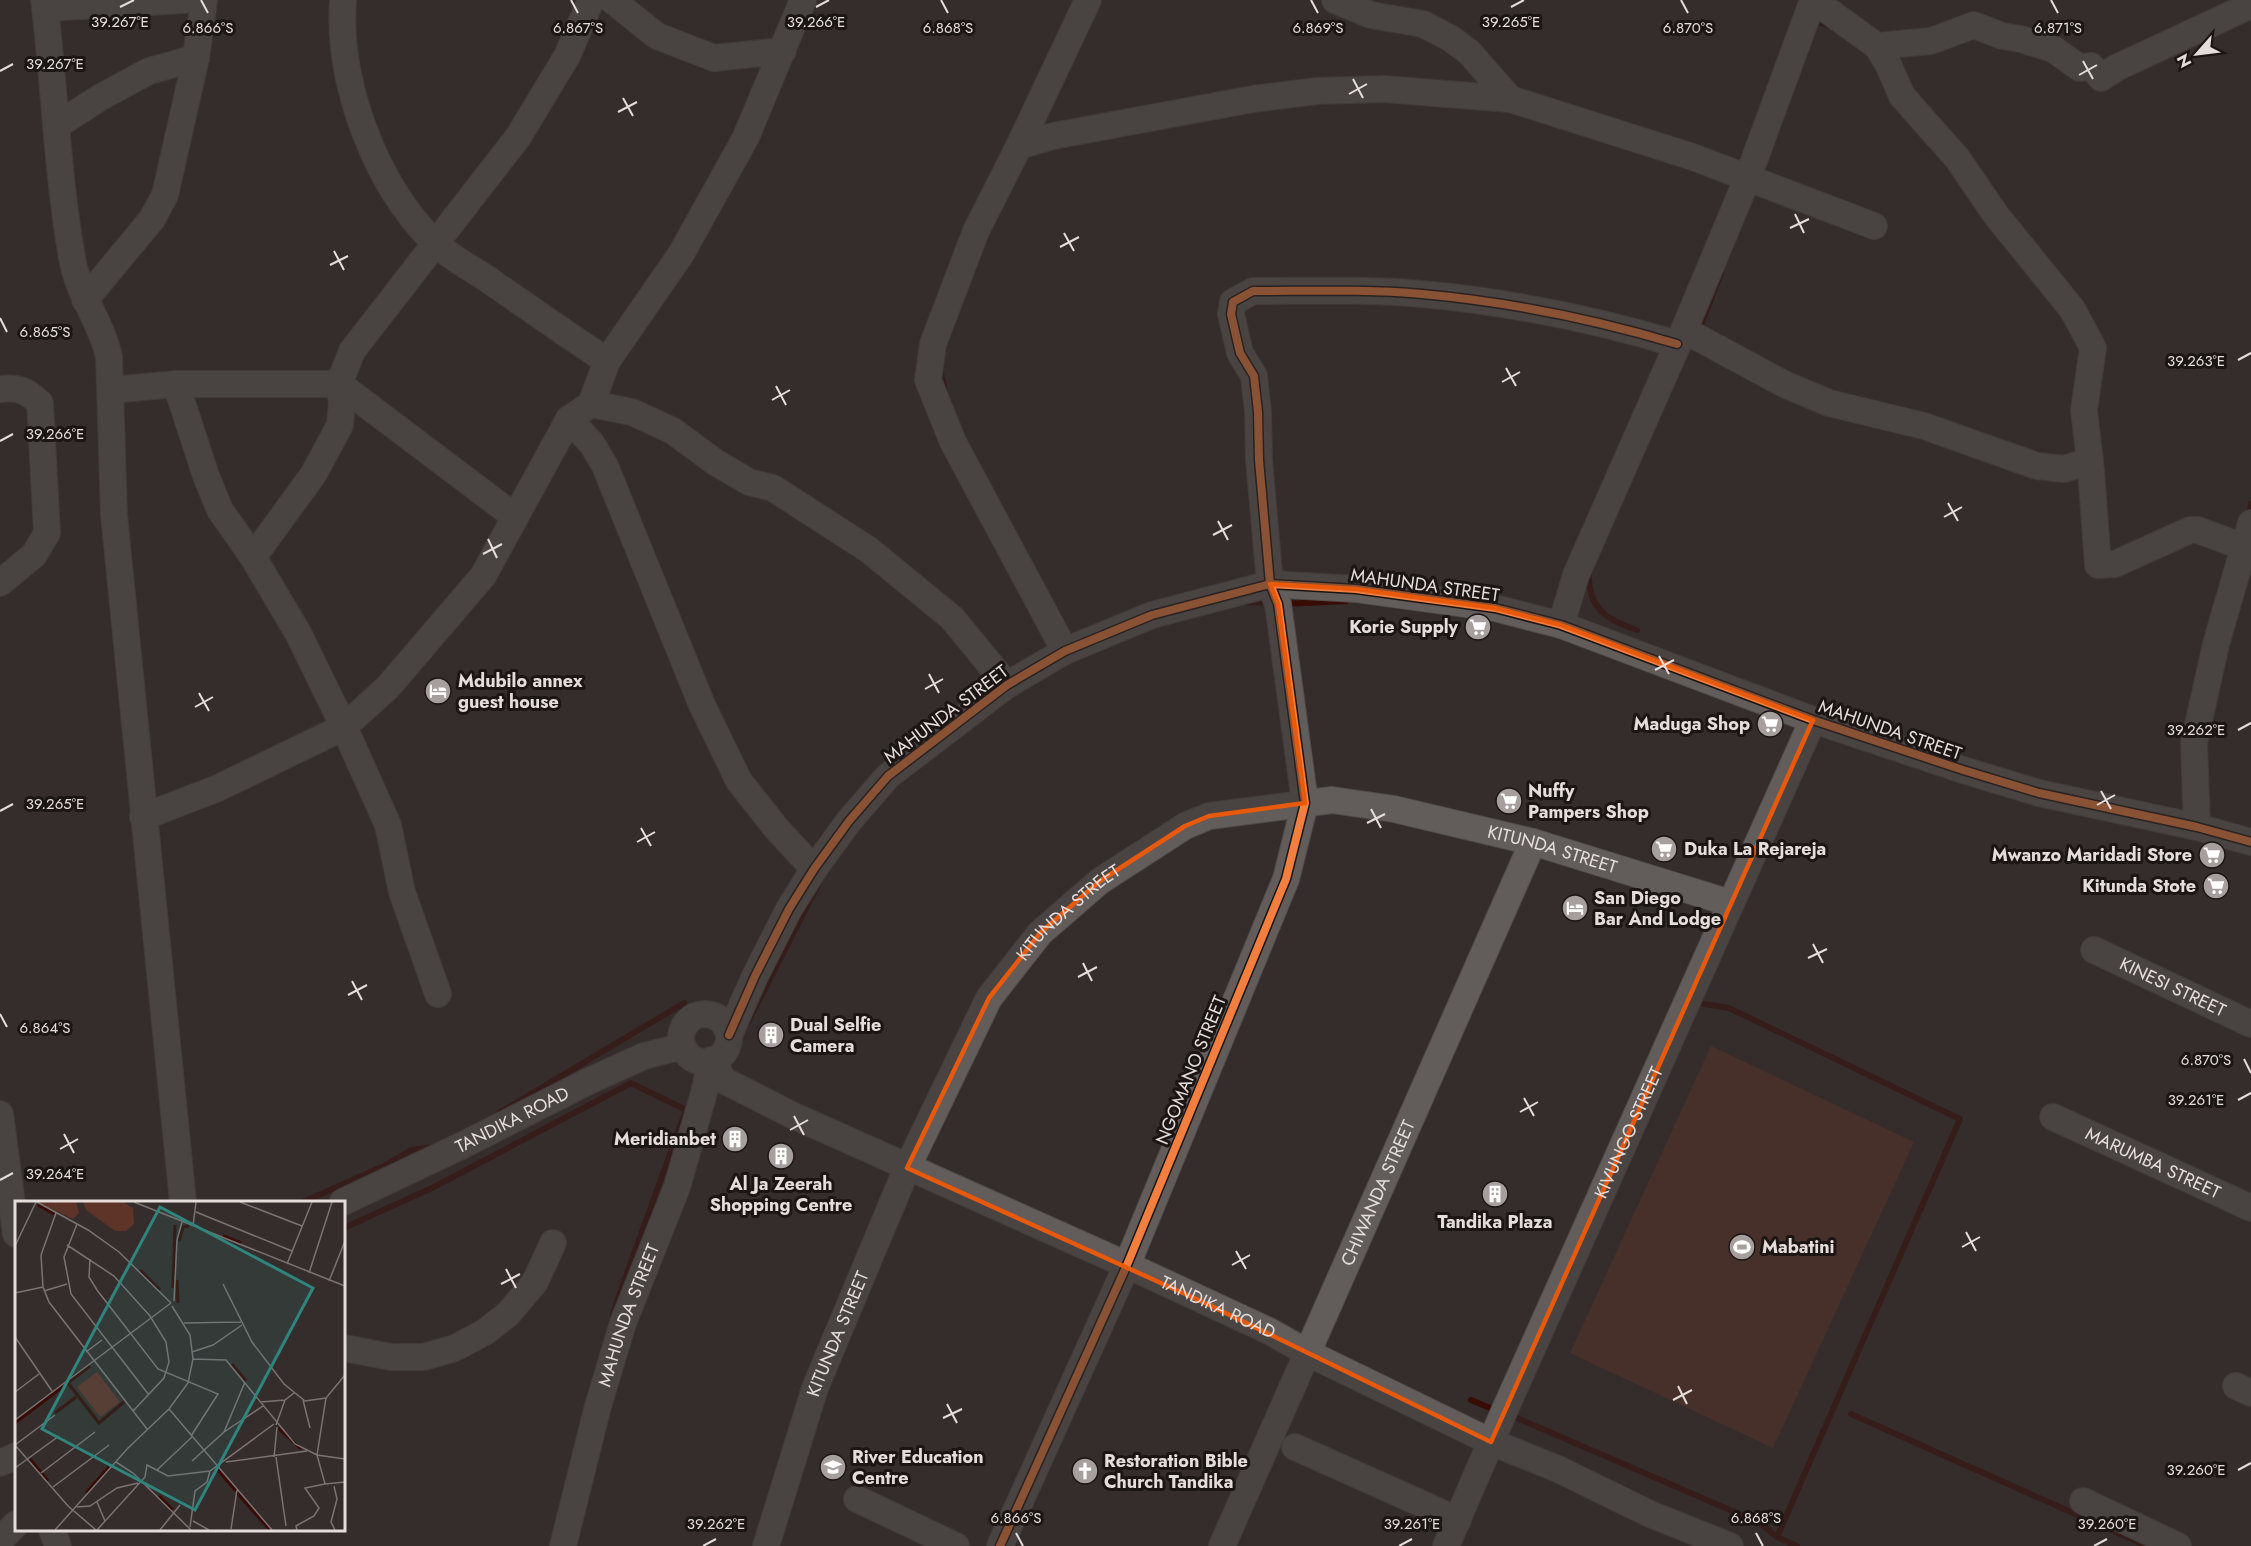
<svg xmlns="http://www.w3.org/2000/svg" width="2251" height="1546" font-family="Jost,sans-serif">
<rect width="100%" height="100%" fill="#342d2c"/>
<path fill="#5e3328" d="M1711,1046L1914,1142L1773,1448L1570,1353Z"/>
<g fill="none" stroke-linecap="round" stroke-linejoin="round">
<path stroke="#380b04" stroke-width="6" d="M1814,26L1816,21L1833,27
M1702,323L1721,273
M940,369L945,391
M2248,518L2251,504
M1589,570C1587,607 1604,619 1637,630
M1245,602L1271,603
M1284,604L1346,601
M1696,1007L1698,1003L1729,1008L1960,1119L1777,1537
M747,1024L819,883
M727,1064L740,1038
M499,1113L684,1003
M303,1202L386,1165L411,1150L433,1147
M344,1228L434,1187L631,1083L686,1110L618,1298L613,1316
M1471,1400L1490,1408
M1851,1414L2147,1546
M1511,1417H1515L1760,1523L1777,1537L1797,1546"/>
<defs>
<g id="minor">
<path d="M44,0C55,88 57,176 73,263C80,297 102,324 109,357L114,515L183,1202"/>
<path d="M343,0C337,82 375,184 434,242C448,256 469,267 486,278C526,306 566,334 607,361"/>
<path d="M612,0L657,36L714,58L783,51"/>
<path d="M1335,0L1371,15L1423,24L1450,38L1469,52L1510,99"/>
<path d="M45,8L184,0"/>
<path d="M1877,46L1931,41L1974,25L2002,36L2021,39L2053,49L2080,68L2091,66L2101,78L2116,68L2251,5"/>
<path d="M56,126L101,97L149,71L196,58"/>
<path d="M1019,146L1053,136L1253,99L1317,91L1384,89L1510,99L1693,157L1874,226"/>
<path d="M85,300L152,219L165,195L196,58L204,0"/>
<path d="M1684,330L1784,384L1829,403L1924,426L2037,466L2064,469L2090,461"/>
<path d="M176,384L206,476L220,510L253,557L298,633L344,727L388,825L402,892L438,994"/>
<path d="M0,389C19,387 26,390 40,403L47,533L34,555L0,583"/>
<path d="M111,390L176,384H339L514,516"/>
<path d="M591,404L632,412L673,431L715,462L749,482L773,488L869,550L952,618L1007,685"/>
<path d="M569,419L592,444L605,466L702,705L739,781L776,828L814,869"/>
<path d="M253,557L313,475L340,425L342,402L339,384L352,351L518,137L567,56L591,0"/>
<path d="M1561,625L1576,575L1684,330L1748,177L1813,0L1877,46L1888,64L1902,96L1957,158L1996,215L2072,309L2082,327L2093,348L2084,410L2091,470L2098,565L2115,564L2190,530H2198L2251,550"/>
<path d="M1065,651L953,442L928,380L933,344L976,231L1019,146L1088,0"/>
<path d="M143,817L218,788L344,727L388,687L483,576L569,419L591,404L607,361L681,254L746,137L803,0"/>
<path d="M2197,827L2194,743L2216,644L2251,523"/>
<path id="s1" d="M2094,950L2251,1024"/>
<circle cx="705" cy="1038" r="24"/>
<path d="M729,1035L755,976L789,909L814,869L849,821L888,776L1007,685L1065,651L1152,615L1270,584L1356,589L1495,608L1561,625L1813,720L1963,770L2039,793L2197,827L2251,842"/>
<path id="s2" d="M716,1059L719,1074L725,1081L792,1115L1127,1265L1269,1331L1308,1353L1491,1442L1558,1469L1650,1514L1730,1546"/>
<path d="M0,1114L16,1234"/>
<path id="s3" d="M2053,1117L2251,1208"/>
<path id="s4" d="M343,1202L463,1145L587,1082L644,1056L683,1046"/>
<path d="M344,1348L391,1357H424L455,1348L485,1332L508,1314L535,1282L553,1243"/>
<path d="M2236,1386L2251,1393"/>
<path d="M1295,1447L1458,1520"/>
<path d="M0,1463L16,1456"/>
<path d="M857,1499L956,1546"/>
<path d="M2083,1501L2178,1546"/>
<path d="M52,1530L58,1546"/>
<path d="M0,1540L16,1524"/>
<path id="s5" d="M563,1546L598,1406L623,1323L677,1187L705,1089L711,1060"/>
<path id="s6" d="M766,1546L815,1388L907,1168L989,998L1040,933L1100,881L1185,826L1209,816L1332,800L1394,809L1533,842L1730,903"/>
<path d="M1000,1546L1127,1265L1286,879L1305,803L1278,604L1270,584L1259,460L1258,412L1254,376L1240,353L1231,314L1233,302L1253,291C1309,291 1366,289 1422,294C1509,302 1594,319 1677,344"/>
<path id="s7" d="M1222,1546L1533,842"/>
<path id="s8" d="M1446,1546L1503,1414L1813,720"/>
</g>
</defs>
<use href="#minor" stroke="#504a48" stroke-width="28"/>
<use href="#minor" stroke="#625d5b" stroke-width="26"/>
<defs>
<path id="cycleway" d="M729,1035L755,976L789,909L814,869L849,821L888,776L1007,685L1065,651L1152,615L1270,584L1356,589L1495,608L1561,625L1813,720L1963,770L2039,793L2197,827L2251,842
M1000,1546L1127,1265L1286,879L1305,803L1278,604L1270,584L1259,460L1258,412L1254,376L1240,353L1231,314L1233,302L1253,291C1309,291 1366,289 1422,294C1509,302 1594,319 1677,344"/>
</defs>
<use href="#cycleway" stroke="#1b1514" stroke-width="11"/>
<use href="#cycleway" stroke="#f27e40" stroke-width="8"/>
</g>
<path d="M0 0H2251V1546H0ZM1270,584L1356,589L1495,608L1561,625L1813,720L1491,1442L1205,1303L907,1168L989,998L1040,933L1100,881L1185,826L1209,816L1305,803L1278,604Z" fill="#342d2c" fill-opacity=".55" fill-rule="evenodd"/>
<path fill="none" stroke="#e8590c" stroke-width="4.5" stroke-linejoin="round" d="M1270,584L1356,589L1495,608L1561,625L1813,720L1491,1442L1205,1303L907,1168L989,998L1040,933L1100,881L1185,826L1209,816L1305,803L1278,604Z"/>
<path fill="none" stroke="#e5ddda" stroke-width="2" d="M201,0L208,13M571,0L578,13M941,0L948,13M1311,0L1318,13M1681,0L1688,13M2051,0L2058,13M120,7L134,0M816,7L829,0M1511,7L1524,0M2083,61L2093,79M0,71L13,64M2079,75L2097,65M1353,79L1363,98M1349,94L1367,84M623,98L633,116M618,112L637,102M1795,214L1804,233M1790,228L1809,219M1064,233L1074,251M1060,247L1079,237M334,251L344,270M330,265L348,256M0,318L7,332M2238,360L2251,353M1506,368L1516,386M1502,382L1520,372M776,386L786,405M772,400L790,390M0,441L13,434M1948,503L1958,521M1944,517L1962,507M1218,521L1228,540M1213,535L1232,525M488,539L497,558M483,554L502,544M1659,656L1669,674M1655,670L1674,660M929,674L939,693M925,689L943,679M199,693L209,711M195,707L213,697M2238,730L2251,723M2101,791L2111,809M2097,805L2115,795M1371,809L1381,828M0,811L13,804M1367,823L1385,814M641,828L651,846M637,842L655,832M1813,944L1823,963M1808,958L1827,949M1083,963L1092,981M1078,977L1097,967M352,981L362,1000M348,995L367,985M0,1014L7,1027M2244,1059L2251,1073M1524,1098L1534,1116M2238,1100L2251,1093M1520,1112L1538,1102M794,1116L804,1135M790,1130L808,1120M64,1134L74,1153M60,1149L78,1139M0,1180L13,1173M1966,1232L1976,1251M1962,1247L1980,1237M1236,1251L1246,1269M1232,1265L1250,1255M506,1269L516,1288M501,1284L520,1274M1678,1386L1687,1404M1673,1400L1692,1390M947,1404L957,1423M943,1418L962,1409M2238,1470L2251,1463M1016,1533L1023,1546M1756,1533L1763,1546M703,1546L716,1539M1399,1546L1412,1539M2094,1546L2107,1539"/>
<defs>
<symbol id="supermarket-disc" viewBox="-11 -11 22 22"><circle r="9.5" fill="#a79f9d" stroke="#1b1514"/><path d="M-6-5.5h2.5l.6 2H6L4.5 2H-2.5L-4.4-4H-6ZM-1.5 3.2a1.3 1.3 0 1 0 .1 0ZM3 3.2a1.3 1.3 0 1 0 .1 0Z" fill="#fff"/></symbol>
<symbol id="hotel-disc" viewBox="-11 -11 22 22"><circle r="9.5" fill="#a79f9d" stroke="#1b1514"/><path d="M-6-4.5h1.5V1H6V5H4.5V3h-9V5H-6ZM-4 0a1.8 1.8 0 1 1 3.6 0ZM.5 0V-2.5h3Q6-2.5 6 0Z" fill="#fff"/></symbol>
<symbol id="building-disc" viewBox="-11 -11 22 22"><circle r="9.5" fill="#a79f9d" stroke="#1b1514"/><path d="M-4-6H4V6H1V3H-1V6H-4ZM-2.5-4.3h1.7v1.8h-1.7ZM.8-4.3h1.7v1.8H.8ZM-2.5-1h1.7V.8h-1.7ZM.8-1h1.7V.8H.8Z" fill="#fff"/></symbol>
<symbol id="stadium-disc" viewBox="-11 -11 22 22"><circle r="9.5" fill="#a79f9d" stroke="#1b1514"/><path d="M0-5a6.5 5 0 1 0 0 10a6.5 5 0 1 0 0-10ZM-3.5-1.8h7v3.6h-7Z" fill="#fff"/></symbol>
<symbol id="school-disc" viewBox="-11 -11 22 22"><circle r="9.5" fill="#a79f9d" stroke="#1b1514"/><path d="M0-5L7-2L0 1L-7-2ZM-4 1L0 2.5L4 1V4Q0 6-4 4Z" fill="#fff"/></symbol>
<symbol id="church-disc" viewBox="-11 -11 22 22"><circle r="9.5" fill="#a79f9d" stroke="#1b1514"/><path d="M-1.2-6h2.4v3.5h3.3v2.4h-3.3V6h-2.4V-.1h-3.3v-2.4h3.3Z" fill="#fff"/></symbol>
</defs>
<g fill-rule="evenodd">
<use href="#supermarket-disc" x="1463" y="612" width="30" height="30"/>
<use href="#hotel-disc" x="423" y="676" width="30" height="30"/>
<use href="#supermarket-disc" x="1755" y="709" width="30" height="30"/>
<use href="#supermarket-disc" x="1494" y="786" width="30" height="30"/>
<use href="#supermarket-disc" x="1649" y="834" width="30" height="30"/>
<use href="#supermarket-disc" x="2197" y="840" width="30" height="30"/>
<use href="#supermarket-disc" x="2201" y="871" width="30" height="30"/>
<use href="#hotel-disc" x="1560" y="893" width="30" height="30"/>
<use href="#building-disc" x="756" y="1020" width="30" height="30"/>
<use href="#building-disc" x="720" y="1124" width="30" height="30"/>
<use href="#building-disc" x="766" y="1141" width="30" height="30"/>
<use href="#building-disc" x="1480" y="1179" width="30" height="30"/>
<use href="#stadium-disc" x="1727" y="1232" width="30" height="30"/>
<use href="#school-disc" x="818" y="1452" width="30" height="30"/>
<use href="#church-disc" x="1070" y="1456" width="30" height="30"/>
</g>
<g text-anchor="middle" stroke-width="6" stroke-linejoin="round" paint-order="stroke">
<g font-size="18" fill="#e5ddda" stroke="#1b1514">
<text transform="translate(1425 585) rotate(8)" y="6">MAHUNDA STREET</text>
<text transform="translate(946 714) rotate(-37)" y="6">MAHUNDA STREET</text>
<text transform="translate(1890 730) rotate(19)" y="6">MAHUNDA STREET</text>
<text dy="6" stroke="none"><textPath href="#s6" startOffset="1232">KITUNDA STREET</textPath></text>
<text dy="6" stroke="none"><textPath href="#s6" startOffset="710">KITUNDA STREET</textPath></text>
<text dy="6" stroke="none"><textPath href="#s1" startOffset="87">KINESI STREET</textPath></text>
<text transform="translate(1191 1070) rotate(-68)" y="6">NGOMANO STREET</text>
<text dy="6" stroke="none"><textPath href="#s4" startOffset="188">TANDIKA ROAD</textPath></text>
<text dy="6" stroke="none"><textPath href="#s8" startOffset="452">KIVUNGO STREET</textPath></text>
<text dy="6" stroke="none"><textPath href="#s3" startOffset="110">MARUMBA STREET</textPath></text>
<text dy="6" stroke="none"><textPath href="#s7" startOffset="386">CHIWANDA STREET</textPath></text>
<text dy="6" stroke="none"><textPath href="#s2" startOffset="567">TANDIKA ROAD</textPath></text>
<text dy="6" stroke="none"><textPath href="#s5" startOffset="240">MAHUNDA STREET</textPath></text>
<text dy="6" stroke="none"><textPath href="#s6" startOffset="224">KITUNDA STREET</textPath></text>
</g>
<g font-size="18" font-weight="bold" fill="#e5ddda" stroke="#1b1514" text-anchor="start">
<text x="1458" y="633" text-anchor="end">Korie Supply</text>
<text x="458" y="687">Mdubilo annex<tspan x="458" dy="21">guest house</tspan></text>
<text x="1750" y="730" text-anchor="end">Maduga Shop</text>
<text x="1528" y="797">Nuffy<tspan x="1528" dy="21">Pampers Shop</tspan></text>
<text x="1684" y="855">Duka La Rejareja</text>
<text x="2192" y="861" text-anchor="end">Mwanzo Maridadi Store</text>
<text x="2196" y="892" text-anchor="end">Kitunda Stote</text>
<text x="1594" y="904">San Diego<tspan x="1594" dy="21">Bar And Lodge</tspan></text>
<text x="790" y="1031">Dual Selfie<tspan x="790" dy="21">Camera</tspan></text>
<text x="716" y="1145" text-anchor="end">Meridianbet</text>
<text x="781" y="1190" text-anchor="middle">Al Ja Zeerah<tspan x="781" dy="21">Shopping Centre</tspan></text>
<text x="1495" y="1228" text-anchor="middle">Tandika Plaza</text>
<text x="1762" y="1253">Mabatini</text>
<text x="852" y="1463">River Education<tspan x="852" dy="21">Centre</tspan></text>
<text x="1104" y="1467">Restoration Bible<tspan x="1104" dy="21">Church Tandika</tspan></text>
</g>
</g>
<g transform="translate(15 1201)">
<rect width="330" height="330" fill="#342d2c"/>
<path d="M23,1H61L64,12L58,18ZM68,1H108L118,7L119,23L111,30H100L71,9ZM82,171L105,201L85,216L62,186Z" fill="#5e3328"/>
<path fill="none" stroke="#380b04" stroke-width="3" d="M23,4L39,13M208,35L226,42M164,40L168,26L174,25M125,69L145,89M162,79L163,102M158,87L160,24M217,163L231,180M53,182L84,222L109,201M40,212L61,196M0,222L75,165M263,227L286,248M15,258L33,280M202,268L221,290M71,292L94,266M222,292L255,329M144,295L158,309"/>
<path fill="none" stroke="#7b7372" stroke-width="1.5" d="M22,1L73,29L104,51L156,102M119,1L330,85M225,1L287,25M181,11L277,50M41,12L26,54L28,86L34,101L132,228M62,23L49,56L56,93L134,194M178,25L181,1M52,44L99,75L135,115L151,141L154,161L149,177L118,210M0,45L21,1M75,58L74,76L82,89L143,168L203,193L176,235M272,63L297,1M294,72L317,1M314,80L330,40M208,83L237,141L269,183L290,200L311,197M29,90L52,83M0,92L28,86M159,100L162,39L167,21M169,122L226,121M0,136L37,190M71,151L87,139M177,151L198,144L227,124M178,158L211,159L280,243L302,254L330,258M330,174L311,197L302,254L310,283L330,281M0,191L24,173M288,199L295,227M246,201L270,199M154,208L257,329M0,219L156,102M261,224L270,199L279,192M209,231L248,205M0,244L53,305L81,329M0,244L40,214M259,256L262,226M261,256L271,325M177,260L209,231L230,181M101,261L118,272L176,329M211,261L292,250M0,267L44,235M142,269L177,236M26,272L80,231M319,285L322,298L316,321L320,329M38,286L94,244M82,301L90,320M62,306L75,305L102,287L123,282M178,320L194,329M175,326L180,290L192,281L195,270M216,328L222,289M40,329L113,247L154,208L173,182L178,158L175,134L157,105M82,329L130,276L132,264L153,275L195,270L259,223M145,329L165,304M282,329L281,325L299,315L304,307L290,287L310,283"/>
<path fill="#2f857e" fill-opacity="0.15" stroke="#2f857e" stroke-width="3" d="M145,6L298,87L180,309L27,228Z"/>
<rect width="330" height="330" fill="none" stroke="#e5ddda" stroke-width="3"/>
</g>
<g font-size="15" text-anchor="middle" fill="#e5ddda" stroke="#1b1514" stroke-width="6" stroke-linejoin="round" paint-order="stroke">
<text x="120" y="27">39.267°E</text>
<text x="816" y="27">39.266°E</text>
<text x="1511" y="27">39.265°E</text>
<text x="208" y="33">6.866°S</text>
<text x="578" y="33">6.867°S</text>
<text x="1318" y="33">6.869°S</text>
<text x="1688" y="33">6.870°S</text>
<text x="948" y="33">6.868°S</text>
<text x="2058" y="33">6.871°S</text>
<text x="55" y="69">39.267°E</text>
<text x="45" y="337">6.865°S</text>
<text x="2196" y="366">39.263°E</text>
<text x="55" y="439">39.266°E</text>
<text x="2196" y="735">39.262°E</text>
<text x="55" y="809">39.265°E</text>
<text x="45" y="1033">6.864°S</text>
<text x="2206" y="1065">6.870°S</text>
<text x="2196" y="1105">39.261°E</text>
<text x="55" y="1179">39.264°E</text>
<text x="2196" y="1475">39.260°E</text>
<text x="1016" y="1523">6.866°S</text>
<text x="1756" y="1523">6.868°S</text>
<text x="716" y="1529">39.262°E</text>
<text x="1412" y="1529">39.261°E</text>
<text x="2107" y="1529">39.260°E</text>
</g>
<g transform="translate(2197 54) rotate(242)" stroke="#1b1514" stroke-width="4.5" paint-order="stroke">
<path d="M0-4.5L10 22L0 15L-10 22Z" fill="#e5ddda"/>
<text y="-9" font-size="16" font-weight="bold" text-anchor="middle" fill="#e5ddda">N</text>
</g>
</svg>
